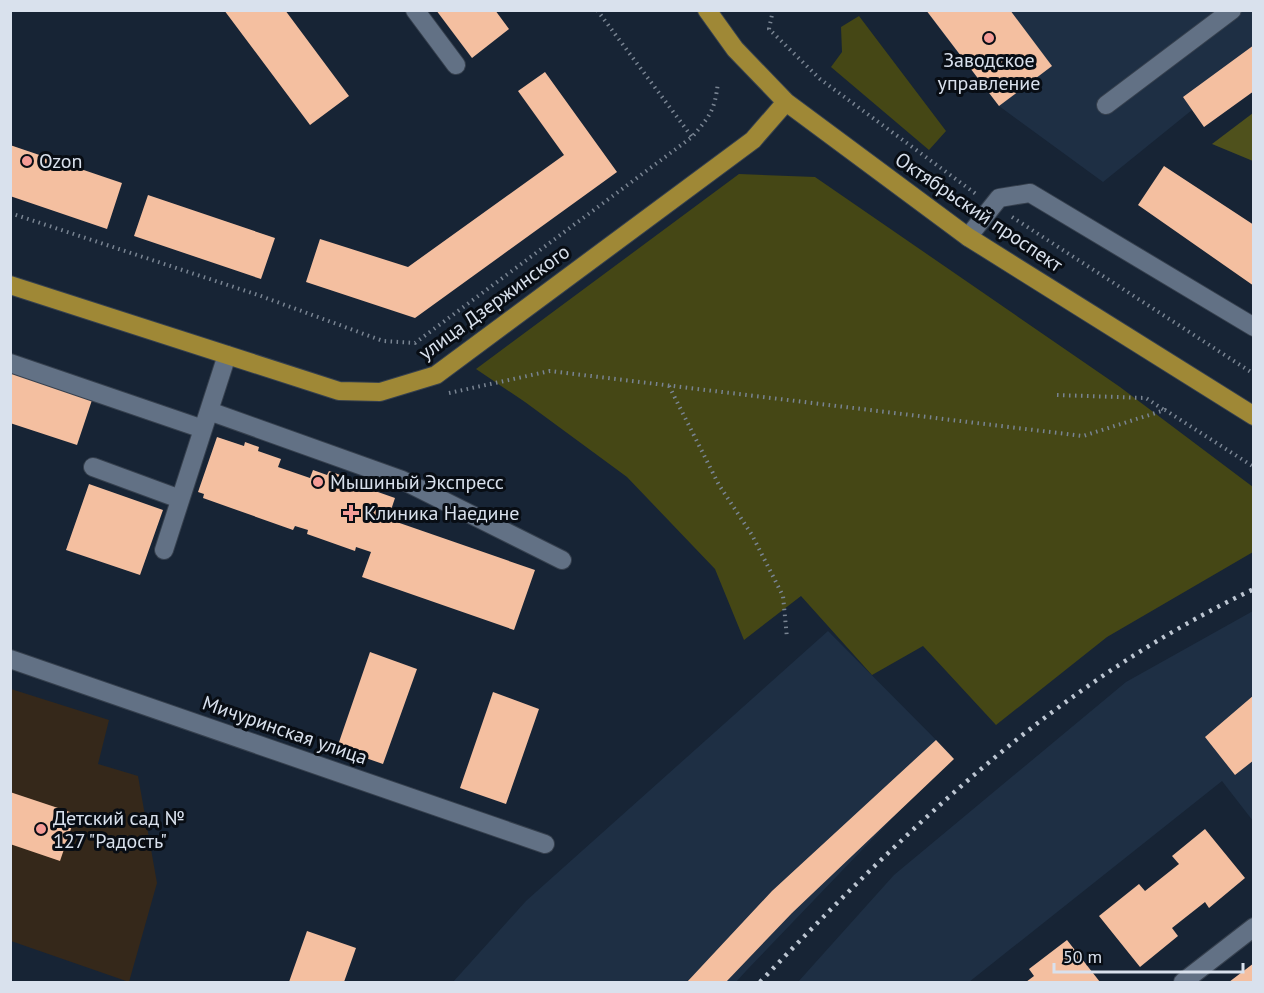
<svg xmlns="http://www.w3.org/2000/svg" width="1264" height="993" font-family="'PT Sans',sans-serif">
<rect width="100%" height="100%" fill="#172435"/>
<path fill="#1e2f44" d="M926,11H1253V91L1204,127L1192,110L1103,182L999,106Z
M1253,611V821L1222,781L969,982H798L894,875L1126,682Z
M828,631L952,756L746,971L736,982H453L526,901Z"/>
<path fill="#35281a" d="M11,689L109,720L98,764L138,776L157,883L129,982L11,941Z"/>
<path fill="#454715" d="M859,16L946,131L929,150L831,67L842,52L841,27Z
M739,174L815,177L1120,387L1253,487V552L1107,637L996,725L923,646L872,675L801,596L744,640L715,569L627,477L525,402L476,369Z"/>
<path fill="#4f511c" d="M1253,113V161L1212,144Z"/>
<path fill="#f4bfa0" d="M224,10H285L349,96L310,125Z
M436,10H495L509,29L472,58Z
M926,10H1010L1052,66L999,106Z
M1254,45V91L1204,127L1183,97Z
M545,72L617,172L415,318L306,282L320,239L408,267L564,155L518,91Z
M10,145L122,183L107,229L10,196Z
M1164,166L1254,225V286L1138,205Z
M148,195L275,238L261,279L134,236Z
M10,372L92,400L77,445L10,423Z
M217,437L244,446L245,442L259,447L258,451L281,459L278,467L310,478L313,470L327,475L329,471L343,476L342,480L361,487L362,482L377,487L375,491L395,498L388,519L535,570L514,630L362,577L371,552L356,547L355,551L307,534L308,530L295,526L293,530L203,498L204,494L198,492Z
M89,484L163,510L140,575L66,550Z
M370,652L417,669L383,764L337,748Z
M493,692L539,709L506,804L460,788Z
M1254,695V760L1235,775L1205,737Z
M936,740L954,759L792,913L726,982H687L772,891Z
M10,792L76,814L60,861L10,844Z
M1205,829L1245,878L1209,908L1205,902L1172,928L1178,936L1140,967L1099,916L1139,884L1145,891L1179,864L1172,856Z
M307,931L356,948L344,982H289Z
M1067,940L1100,982H1026L1034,976L1029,969Z
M1254,963V982H1229Z"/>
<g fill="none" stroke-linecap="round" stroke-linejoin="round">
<defs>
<path id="minor" d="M415,10L456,65
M1106,105L1232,10
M968,237L999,198L1030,193L1254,327
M10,363L203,429
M209,411L402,480L562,560
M93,467L180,499
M164,550L227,355
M10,659L545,844
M1183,982L1254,927"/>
<path id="major" d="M707,10L735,49L786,102L968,237L1254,416
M10,285L339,391L380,392L436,375L753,140L786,102"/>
</defs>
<use href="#minor" stroke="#36404e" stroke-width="20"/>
<use href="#major" stroke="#36404e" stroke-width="20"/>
<path stroke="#798492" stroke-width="4" stroke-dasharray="1.5 4.5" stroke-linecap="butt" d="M597,10L692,137
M773,10L769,29L820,79L976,194
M10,213L258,295L383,341L415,343L692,137C710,116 715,110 718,82
M1012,217L1254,374
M669,386L719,485L752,535L783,596L787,638
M449,393L550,371L1083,436L1165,410L1254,467
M1057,395L1146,398L1164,410"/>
<use href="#minor" stroke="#627185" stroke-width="18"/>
<use href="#major" stroke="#9f8836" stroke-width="18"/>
<path stroke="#bdc6d2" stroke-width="4.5" stroke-dasharray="3 6" stroke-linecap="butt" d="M760,982C908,828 1057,682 1254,589"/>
</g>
<g fill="#f59c96" stroke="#080d14" stroke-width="2">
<circle cx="989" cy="38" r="6"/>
<circle cx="27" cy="161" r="6"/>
<circle cx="318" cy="482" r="6"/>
<path d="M348 504h6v6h6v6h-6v6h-6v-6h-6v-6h6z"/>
<circle cx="41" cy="829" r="6"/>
</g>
<g text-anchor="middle" stroke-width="6" stroke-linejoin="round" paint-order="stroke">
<g font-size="20" fill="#d9e1ed" stroke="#080d14" text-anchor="start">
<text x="989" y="67" text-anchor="middle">Заводское<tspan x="989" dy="23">управление</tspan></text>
<text x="39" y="168">Ozon</text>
<text x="330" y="489">Мышиный Экспресс</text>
<text x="364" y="520">Клиника Наедине</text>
<text x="53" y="825">Детский сад №<tspan x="53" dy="23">127 "Радость"</tspan></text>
</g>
<g font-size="20" fill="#d9e1ed" stroke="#080d14">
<text transform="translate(979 212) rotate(34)" y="7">Октябрьский проспект</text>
<text transform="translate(494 302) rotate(-36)" y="7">улица Дзержинского</text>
<text transform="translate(285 730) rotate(19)" y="7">Мичуринская улица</text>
</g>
</g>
<rect width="1264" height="993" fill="none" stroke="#d9e1ed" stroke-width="24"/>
<path d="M1054 963v9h189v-9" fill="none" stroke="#d9e1ed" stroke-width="3"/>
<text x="1063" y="963" font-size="18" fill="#d9e1ed" stroke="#080d14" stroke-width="4.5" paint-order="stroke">50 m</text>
</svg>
